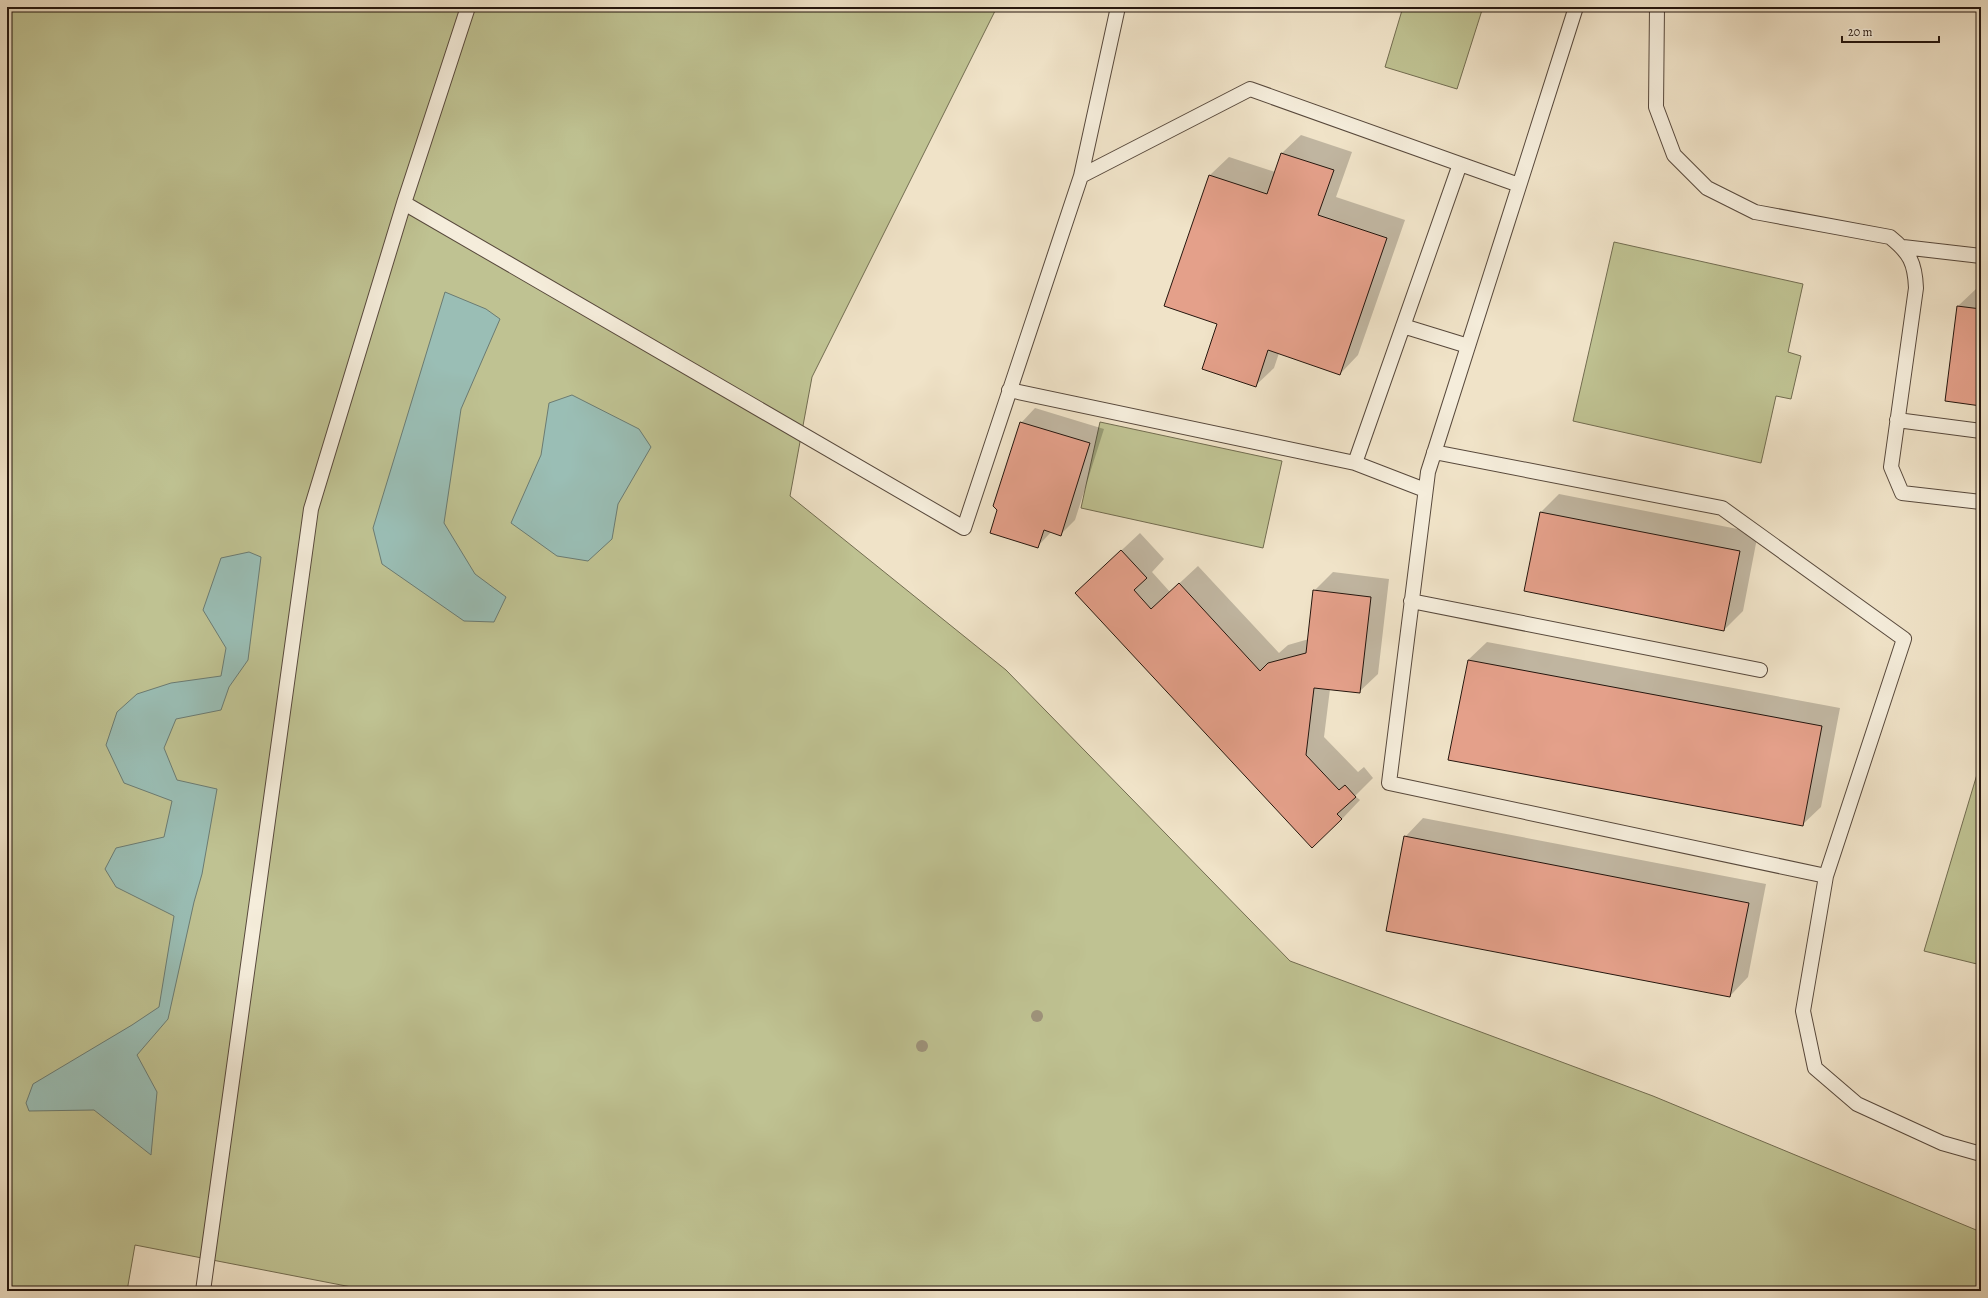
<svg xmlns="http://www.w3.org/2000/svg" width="1988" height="1298" font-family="Alegreya,serif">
<rect width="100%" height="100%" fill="#f0e3c8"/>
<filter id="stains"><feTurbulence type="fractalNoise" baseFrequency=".005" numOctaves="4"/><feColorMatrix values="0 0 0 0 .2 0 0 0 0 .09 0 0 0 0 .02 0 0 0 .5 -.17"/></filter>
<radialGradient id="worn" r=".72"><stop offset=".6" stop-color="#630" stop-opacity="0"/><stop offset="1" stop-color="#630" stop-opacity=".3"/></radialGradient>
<path fill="#bfc292" stroke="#726c50" d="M7,7H997L812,377L790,496L1006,670L1290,961L1653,1096L1981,1232V1291H372L135,1245L127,1291H7Z
M1403,7H1483L1457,89L1385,67Z
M1614,242L1803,284L1788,352L1801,356L1791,399L1776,396L1761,463L1573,421Z
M1100,422L1282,461L1263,548L1081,508Z
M1981,761V965L1924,951Z"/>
<path fill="#9abeb5" stroke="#6b7b72" d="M445,292L486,309L500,319L461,409L444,523L475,574L506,597L494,622L464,621L382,564L373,528Z
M572,395L639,429L651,447L618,504L612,539L588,561L557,556L511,523L541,455L549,403Z
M249,552L261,557L248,660L229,687L221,710L176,719L164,748L177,780L217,789L202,874L194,902L168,1019L137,1055L157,1092L151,1155L94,1110L29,1111L26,1103L33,1084L132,1025L159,1007L174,916L116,887L105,869L116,848L164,837L172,801L124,783L106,745L117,712L137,694L171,683L221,676L226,648L203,610L221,558Z"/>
<path fill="#0003" d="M1301,135L1352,152L1336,197L1405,220L1358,355L1340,374L1279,353L1274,368L1255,386L1218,323L1166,306L1210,175L1229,157L1275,172L1282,153Z
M1977,288H1981V405L1946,400L1958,306Z
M1035,408L1104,429L1075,520L1061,534L1052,531L1037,547L998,509L1021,423Z
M1559,494L1758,533L1743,611L1724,630L1541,512Z
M1140,533L1164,559L1152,572L1170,592L1198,566L1279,653L1288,645L1309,639L1314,591L1333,572L1389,579L1378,674L1359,692L1330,689L1324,737L1358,772L1364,767L1373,778L1355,796L1360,800L1342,819L1076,593Z
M1487,642L1840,708L1821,807L1802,825L1468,660Z
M1423,818L1766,884L1748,977L1730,996L1405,837Z"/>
<path fill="#e4a08a" stroke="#25160e" d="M1281,153L1334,170L1318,215L1387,238L1340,375L1268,350L1256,387L1202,369L1217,324L1164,306L1209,175L1267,194Z
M1957,306L1981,309V406L1945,401Z
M1020,422L1090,443L1061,536L1044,530L1038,548L990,533L997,510L993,506Z
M1540,512L1740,551L1724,631L1524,591Z
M1121,550L1147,578L1134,590L1151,609L1179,583L1260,671L1268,663L1306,653L1313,590L1371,597L1360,693L1314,688L1306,755L1339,790L1345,785L1356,797L1337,814L1342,819L1312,848L1075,593Z
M1468,660L1822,726L1803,826L1448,760Z
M1404,836L1749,903L1730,997L1386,931Z"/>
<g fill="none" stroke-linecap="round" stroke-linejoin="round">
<defs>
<path id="lane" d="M468,7L404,203L964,528L1081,176L1250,89L1460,164
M1657,7L1656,107L1674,155L1707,188L1755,212L1890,237C1910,253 1915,263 1916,288L1891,467L1902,493L1981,502
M1081,176L1118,7
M1903,247L1981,256
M1403,326L1468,346
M1009,390L1355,463
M1897,420L1981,431
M1434,452L1722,508L1904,639L1826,876L1389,783L1428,472C1477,317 1527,162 1576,7
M1425,490L1355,463L1460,164L1519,185
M1411,601L1760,670
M1826,876L1803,1011L1815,1068L1857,1104L1942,1143L1981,1154
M203,1291L311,509L404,203"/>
</defs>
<use href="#lane" stroke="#58493c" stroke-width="16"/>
<use href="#lane" stroke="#f5eddb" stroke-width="14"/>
</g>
<g fill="#9e937b">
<circle cx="1037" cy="1016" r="6"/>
<circle cx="922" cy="1046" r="6"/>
</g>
<rect width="1988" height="1298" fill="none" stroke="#f0e3c8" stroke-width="24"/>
<rect x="8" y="8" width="1972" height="1282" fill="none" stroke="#25160e" stroke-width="2"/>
<rect x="12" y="12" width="1964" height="1274" fill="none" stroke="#25160e"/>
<path d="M1842 36v6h97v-6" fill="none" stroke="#25160e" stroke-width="2"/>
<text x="1848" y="36" font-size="12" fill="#25160e" stroke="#f5eddb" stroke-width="3" paint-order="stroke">20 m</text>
<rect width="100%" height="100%" filter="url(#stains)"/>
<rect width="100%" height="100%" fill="url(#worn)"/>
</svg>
